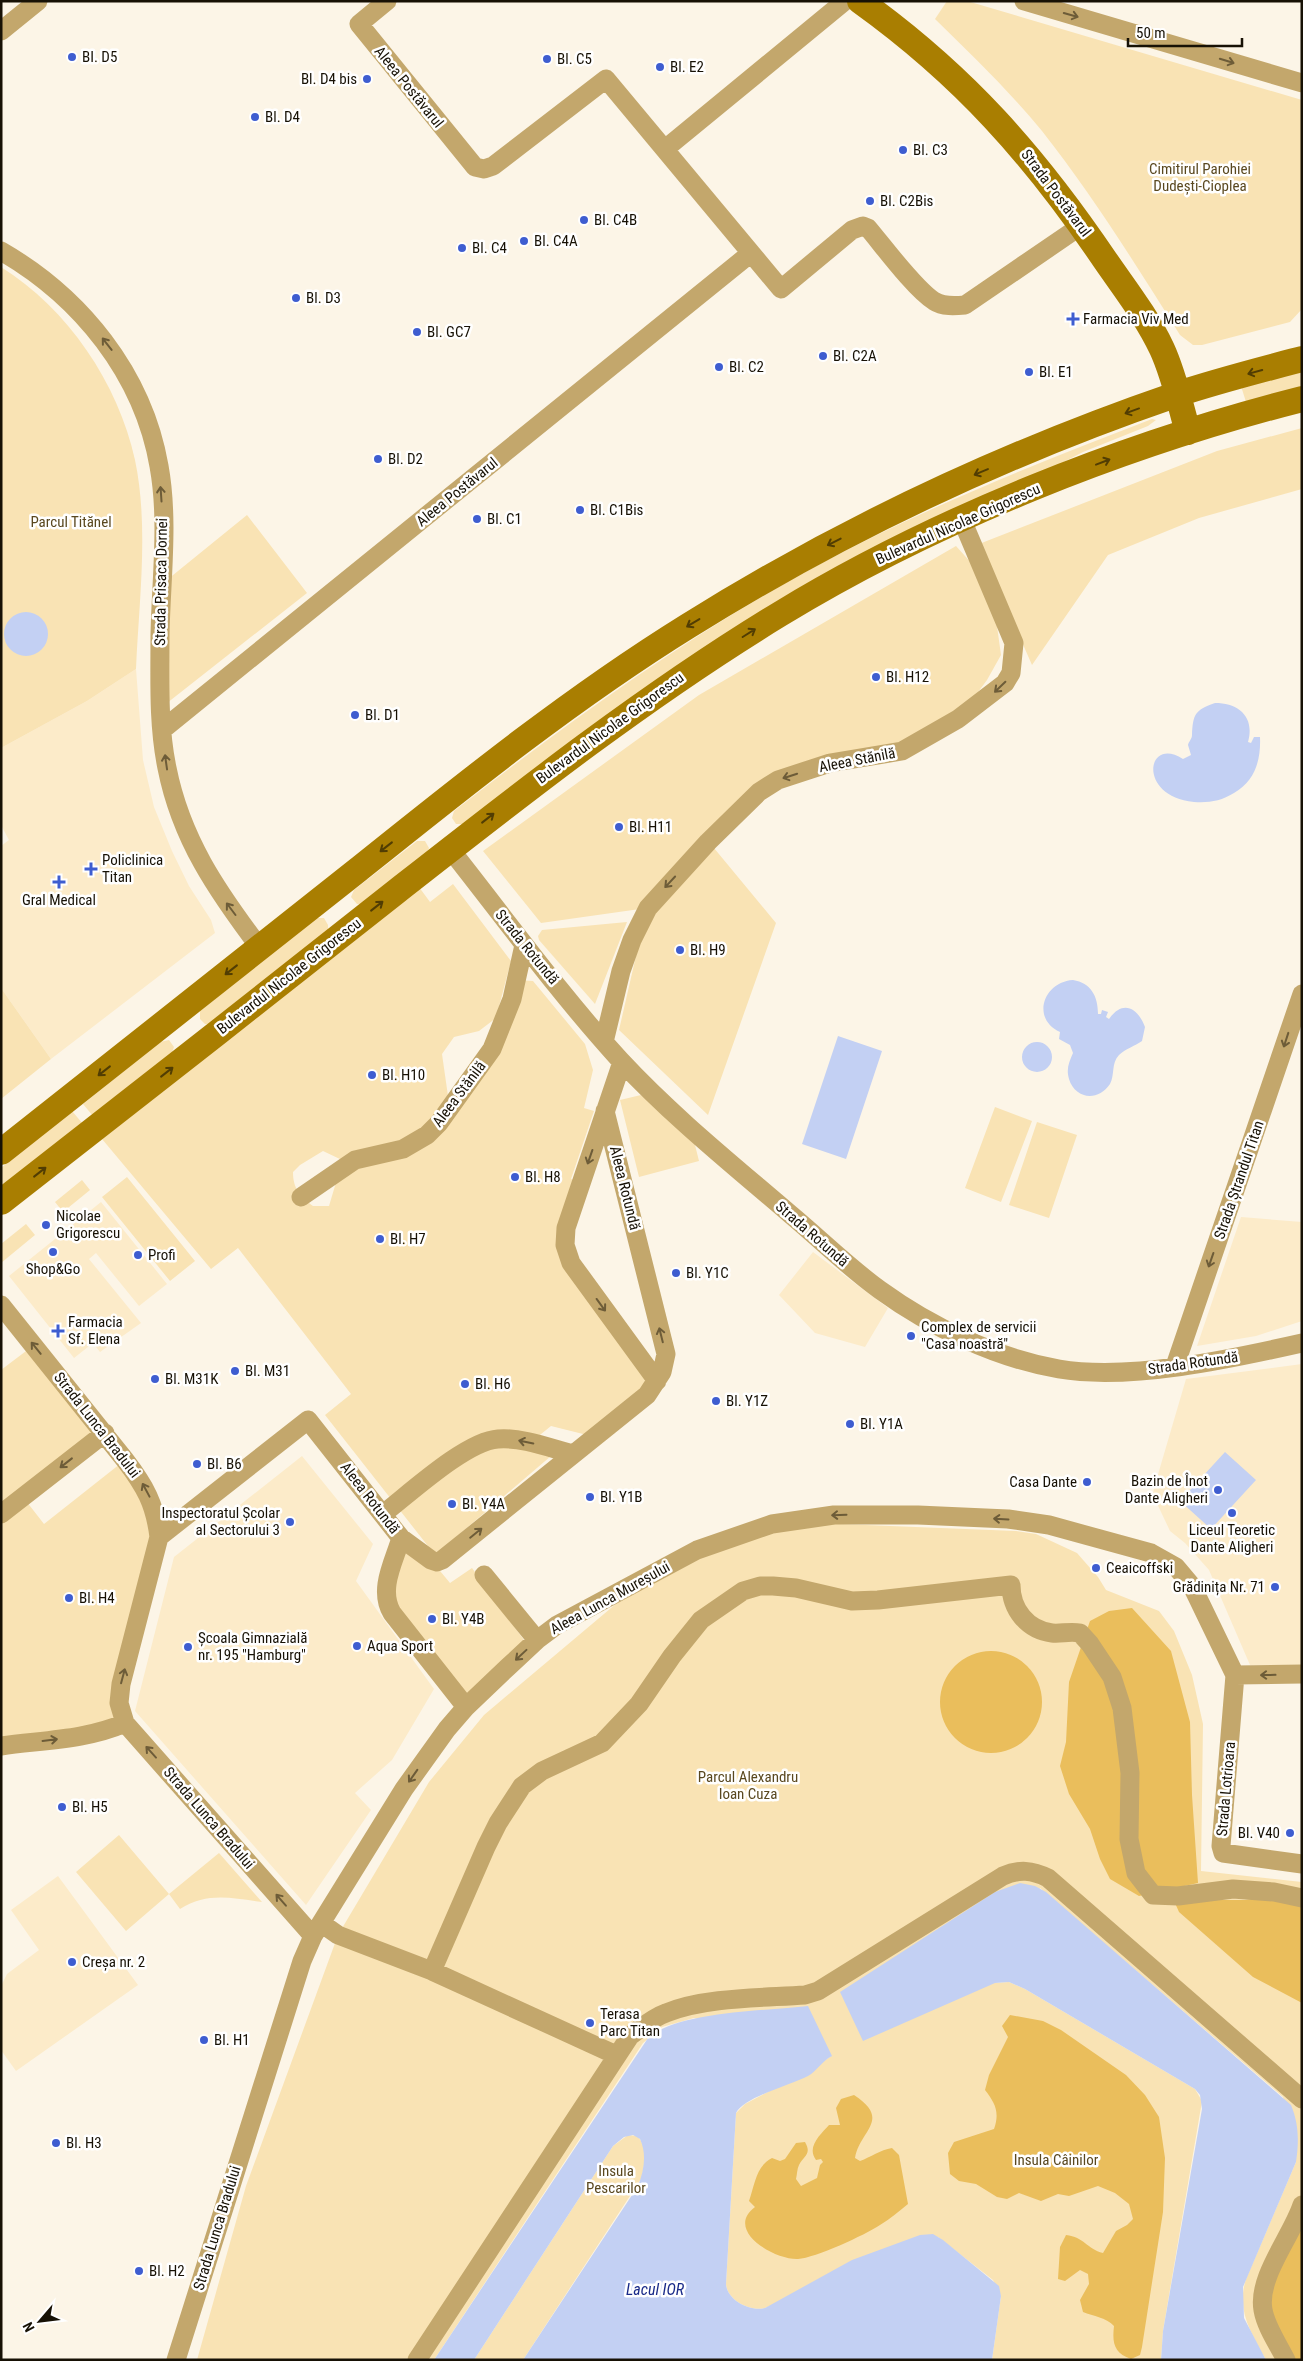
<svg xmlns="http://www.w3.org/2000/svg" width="1303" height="2361" font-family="'Roboto Condensed',sans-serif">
<rect width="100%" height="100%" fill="#fcf5e7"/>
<path fill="#fcebc9" d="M136,669L143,760L154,807L172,851L189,886L211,920L215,933L51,1059L1,988V846L9,840L1,825V748L87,701Z
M101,1202L167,1284L139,1306L96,1253L89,1259L141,1323L100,1352L93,1343L74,1358L9,1276Z
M1241,1217L1302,1222V1321L1256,1336L1197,1346Z
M813,1252L888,1308L865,1347L815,1333L779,1295Z
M1302,1364V1666L1250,1665L1209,1570L1185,1543L1170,1531L1153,1495L1154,1488L1186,1379Z
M302,1456L373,1544L356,1581L434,1689L392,1760L355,1793L371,1810L306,1905L135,1711L174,1557Z
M58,1876L138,1985L16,2071L1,2050V1986L7,1974L39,1950L11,1910Z"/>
<path fill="#f9e3b4" d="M947,1H967L1302,100V309L1290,322L1202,345H1193L1180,335C1136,265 1093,196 1042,131C1009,91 972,55 935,19Z
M1,267C68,309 118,383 135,460C149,527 139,600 136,669L87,701L1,748Z
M1302,369V387L1246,402L1241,386Z
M1152,419L1156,420L1148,426L1083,452L947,522L464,824H456L452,818L454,811C571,720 691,633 822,563C929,506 1040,462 1152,419Z
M1302,428V489L1199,518L1108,555L1032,665L979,544L1217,451Z
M247,515L307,593L162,707V584Z
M956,546L974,566L996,619L1001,655L987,680L958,719L914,745L778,780L709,842L776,923L708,1115L619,1030L647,908L541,923L483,851L699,695Z
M417,841H425L429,848L427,854L364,904H357L351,897L354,890Z
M453,884L511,961L496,1018L479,1031L454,1037L442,1054L448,1096L434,1117L425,1127L391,1146L342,1160L323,1151L300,1165L293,1172C293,1189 300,1196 313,1206H329L340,1169C365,1155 389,1157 412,1144C431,1134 442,1118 455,1102C484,1064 506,1027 517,980L533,981L585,1044L593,1070L584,1108L594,1111L571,1179L581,1182C574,1205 561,1229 566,1253L657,1381L647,1395L595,1437L551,1426L530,1443L558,1450L435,1555L325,1415L351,1394L238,1248L211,1269L102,1139L419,887L430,902Z
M316,918H324L328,925V931L211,1024H205L200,1019V1011Z
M627,922L595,1004L539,940L538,936L542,930Z
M1,988L51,1059L1,1099Z
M169,1040L174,1047L171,1055L93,1116L83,1104L160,1042Z
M641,1095L694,1141L699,1161L639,1177L620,1100Z
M995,1107L1032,1121L1001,1202L965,1188Z
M72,1111L83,1124L1,1189V1168Z
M1037,1122L1077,1135L1049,1218L1009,1205Z
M127,1177L195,1261L170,1281L102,1197Z
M82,1180L90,1190L63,1212L55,1202Z
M26,1224L35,1235L1,1263V1244Z
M34,1345L105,1433L23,1497L44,1524L125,1460L156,1516L121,1684L125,1723L1,1746V1370Z
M815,1523L1016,1531L1036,1534L1077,1553L1098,1577L1106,1590L1159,1611L1174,1631L1192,1675L1203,1724L1201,1871L1302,1882V2360H1266C1251,2333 1236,2310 1246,2279L1296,2162L1283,2097L1040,1888L995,1983L1009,1982L1025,1989L1195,2089L1202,2101L1163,2331L1161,2360H992L1001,2296L993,2280L938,2237L765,2308C750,2312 727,2300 726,2284L736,2113L745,2104L817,2066L831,2056L694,2018L662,2027L643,2043L434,2360H197L246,2186L338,1935L429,1782L484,1715L617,1603L719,1544Z
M401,1538L431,1560L450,1583L472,1568L529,1647L466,1707L392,1613Z
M119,1835L169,1894L219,1853L262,1902C231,1898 207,1892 180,1909L169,1894L126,1931L76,1872Z
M628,2135L637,2136C648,2146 645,2166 641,2179L523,2360H474L613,2146Z"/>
<path fill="#eabe5c" d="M1132,1608L1171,1651L1190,1722L1192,1795L1198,1883L1139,1896L1110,1879L1100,1859L1090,1829L1069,1794L1060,1766L1066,1742L1069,1682L1090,1621L1109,1611Z
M940 1702a51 51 0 1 1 102 0a51 51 0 1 1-102 0Z
M1302,1892V2003L1253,1977L1179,1912L1175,1903L1200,1900H1245Z
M1010,2015L1043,2021L1061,2030L1126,2075L1145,2095L1159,2117L1165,2158L1163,2212L1142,2347L1140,2355L1131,2359C1114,2353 1112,2343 1114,2326C1107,2318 1093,2316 1083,2312L1080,2300L1089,2284L1088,2274L1080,2270L1065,2281L1058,2279L1060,2247L1066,2235C1084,2237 1087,2249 1103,2253L1116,2231L1127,2225L1133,2219L1129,2204L1115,2193L1098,2186L1069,2196L1058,2194L1041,2201L1019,2193L1007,2199L997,2197L976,2184L959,2181L950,2174L948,2153L954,2142L994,2129C1000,2112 995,2103 985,2090L989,2075L1008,2037L1002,2026Z
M854,2095C892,2120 860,2130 855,2158L860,2161C871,2157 880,2150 892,2148L899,2155L908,2204C899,2211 890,2219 880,2225C865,2235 815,2258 798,2259C774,2260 724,2230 755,2207L749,2201C755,2184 756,2166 772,2158L780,2161L785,2159L796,2143L805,2142C812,2154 804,2156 799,2165C797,2169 797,2175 796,2179L801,2186L817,2178L820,2165L823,2162L821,2159L816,2160C806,2147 821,2134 829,2125H840L836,2108L841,2099Z
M1302,2221V2360H1292C1286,2346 1276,2332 1272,2317C1262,2285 1288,2249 1302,2221Z"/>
<path fill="#c3d0f3" d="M4 634a22 22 0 1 1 44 0a22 22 0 1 1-44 0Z
M1215,703C1239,703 1255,717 1248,742L1251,743L1254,737H1260C1261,760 1255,781 1234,793C1221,801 1209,803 1194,802C1136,796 1147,735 1183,759L1191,755L1188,745C1189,741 1192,739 1192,735C1193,714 1195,710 1215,703Z
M1073,980C1091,983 1098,996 1098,1014H1101L1102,1010L1108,1012L1106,1017L1109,1019C1123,999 1138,1008 1145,1027L1142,1041C1135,1046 1125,1049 1119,1055C1111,1063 1115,1075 1110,1084C1098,1102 1075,1099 1069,1079C1066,1069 1069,1062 1073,1053L1070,1045L1059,1039L1060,1032C1031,1019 1043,982 1073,980Z
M838,1036L882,1051L846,1159L802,1144Z
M1022 1057a15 15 0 1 1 30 0a15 15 0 1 1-30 0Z
M1225,1452L1256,1480L1211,1529L1180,1501Z
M1020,1883L1035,1886L1046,1892L1291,2105C1299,2124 1299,2142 1296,2162L1243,2287L1244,2318L1266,2360H1161L1163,2331L1202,2109L1200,2095L1195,2089L1025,1989L1009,1982L995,1983L863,2041L840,1992L995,1892Z
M808,2006L832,2056C822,2061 817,2071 808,2076C791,2085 744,2097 736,2113L726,2284C727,2300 750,2312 765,2308L852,2260L920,2235L933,2234L943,2240L999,2286L1001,2296L992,2360H523L638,2186C644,2171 647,2154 640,2139L633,2135L624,2137L613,2146L474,2360H434L648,2038C678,2011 766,2011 808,2006Z"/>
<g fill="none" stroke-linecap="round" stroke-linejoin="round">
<path stroke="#c3a76c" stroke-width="19" d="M387,1L359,24L475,167L484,169L493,166L606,79L781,289L852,230L863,226L868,228C884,247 915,289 934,301C943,307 955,306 965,305L1082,225
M1024,1L1302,83
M1,31L38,1
M665,149L845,1
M1,251C81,297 143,374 159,466C169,521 161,580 160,635C160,679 158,725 167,768C181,839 217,891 260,948
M162,730L751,253
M450,849C506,920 559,993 620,1060C672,1116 733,1165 790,1214C820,1239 848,1267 880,1290C931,1327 996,1358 1059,1369C1130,1381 1231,1359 1302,1343
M604,1042L621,971L632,940L648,908L708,842L759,792L778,780L830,763L902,751L958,719L1005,683L1011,673L1014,643L962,520
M622,1062L566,1228L565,1245L571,1263L657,1381
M301,1197L355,1160L403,1149L427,1135L439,1123L492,1049L512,999L524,945
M1,1305L125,1460C145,1486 155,1504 159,1537L121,1684L119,1703L125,1723L313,1936
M1175,1366L1302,994
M1,1514L105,1433
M383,1514C409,1494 466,1441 498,1439C522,1437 550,1448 573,1454
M159,1537L308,1420L401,1538L431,1560L437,1562L442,1560L647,1395L662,1372L666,1354L605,1111
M401,1538C394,1562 378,1589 392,1613L466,1707
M484,1575L537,1640
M1235,1675L1302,1674
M1,1746C43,1740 86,1740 125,1723
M321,1923L338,1935L432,1971L616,2055
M432,1971L486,1847L498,1823L522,1786L542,1771L602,1743L639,1704L672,1656L701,1620L743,1591L760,1586H773L796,1588L852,1601L878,1600L1011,1585C1011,1609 1027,1630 1052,1633C1061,1634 1070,1631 1080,1633L1090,1644L1112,1677L1122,1708L1130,1773L1129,1839L1136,1873L1153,1895L1178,1896L1233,1889L1274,1892L1302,1898
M176,2360L302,1961L313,1936L404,1789L447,1729L466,1707L508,1667L537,1640L557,1625L697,1550L772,1524L834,1515H918L1008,1519L1049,1525L1151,1553L1176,1567L1192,1586L1235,1675L1221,1846L1223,1853L1302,1864
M417,2360L630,2036C641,2028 652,2018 666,2013C704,1997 763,1998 805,1995L818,1991L1003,1876C1019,1869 1032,1870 1048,1878L1302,2099
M1286,2360C1278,2344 1266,2327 1263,2310C1257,2277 1292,2236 1302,2205"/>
<path stroke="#a97e01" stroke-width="26" d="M860,1C963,75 1034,155 1105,260C1125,289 1147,317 1162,349C1174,375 1180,404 1188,432
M1,1152C121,1058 240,963 359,869C465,784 572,698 688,626C840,531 1006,453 1175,395C1217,381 1260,370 1302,359
M1,1202C134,1099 265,995 397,891C522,793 645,696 780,614C936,519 1125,444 1302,399"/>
</g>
<defs><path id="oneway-shaft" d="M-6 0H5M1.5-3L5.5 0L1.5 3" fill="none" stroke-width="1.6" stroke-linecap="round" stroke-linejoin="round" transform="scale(1.25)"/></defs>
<g stroke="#6d5c38">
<use href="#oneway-shaft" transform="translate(1071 15) rotate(16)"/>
<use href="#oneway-shaft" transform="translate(1227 61) rotate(17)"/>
<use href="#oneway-shaft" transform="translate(107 344) rotate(-128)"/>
<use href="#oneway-shaft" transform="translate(161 494) rotate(-94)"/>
<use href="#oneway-shaft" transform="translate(1000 687) rotate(136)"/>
<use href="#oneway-shaft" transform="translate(166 762) rotate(-98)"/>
<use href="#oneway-shaft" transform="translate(790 776) rotate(162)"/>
<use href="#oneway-shaft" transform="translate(670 882) rotate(133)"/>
<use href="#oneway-shaft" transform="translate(231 909) rotate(-127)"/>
<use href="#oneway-shaft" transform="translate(1286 1040) rotate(108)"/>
<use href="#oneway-shaft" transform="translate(590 1157) rotate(109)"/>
<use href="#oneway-shaft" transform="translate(1211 1260) rotate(109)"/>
<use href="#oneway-shaft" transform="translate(601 1305) rotate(54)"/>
<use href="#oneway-shaft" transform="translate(661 1335) rotate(-104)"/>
<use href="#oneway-shaft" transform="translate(36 1348) rotate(-129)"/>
<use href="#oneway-shaft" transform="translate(526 1442) rotate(-168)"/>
<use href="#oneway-shaft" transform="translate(66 1463) rotate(142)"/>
<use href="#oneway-shaft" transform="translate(146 1490) rotate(-118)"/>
<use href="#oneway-shaft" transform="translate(839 1515) rotate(178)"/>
<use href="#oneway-shaft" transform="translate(1001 1519) rotate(-177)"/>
<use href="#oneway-shaft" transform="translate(476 1533) rotate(-39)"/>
<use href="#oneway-shaft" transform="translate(521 1655) rotate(137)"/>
<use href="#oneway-shaft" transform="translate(1268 1675) rotate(179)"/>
<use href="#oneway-shaft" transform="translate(123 1676) rotate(-75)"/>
<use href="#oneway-shaft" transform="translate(50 1740) rotate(-7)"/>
<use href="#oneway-shaft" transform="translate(151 1752) rotate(-132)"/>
<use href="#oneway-shaft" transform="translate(413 1776) rotate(125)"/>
<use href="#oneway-shaft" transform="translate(281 1900) rotate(-131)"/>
</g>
<g stroke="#513d03">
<use href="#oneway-shaft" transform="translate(1255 372) rotate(165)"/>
<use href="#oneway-shaft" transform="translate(1132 411) rotate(160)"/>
<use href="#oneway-shaft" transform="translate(1103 462) rotate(-21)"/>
<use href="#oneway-shaft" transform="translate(981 472) rotate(157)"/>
<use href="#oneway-shaft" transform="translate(834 542) rotate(153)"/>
<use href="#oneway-shaft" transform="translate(693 623) rotate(149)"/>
<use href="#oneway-shaft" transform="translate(749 633) rotate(-32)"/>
<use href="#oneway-shaft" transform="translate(488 818) rotate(-38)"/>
<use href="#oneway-shaft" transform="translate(386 847) rotate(142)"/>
<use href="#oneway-shaft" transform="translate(377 906) rotate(-38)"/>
<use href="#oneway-shaft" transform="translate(231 970) rotate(142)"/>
<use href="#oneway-shaft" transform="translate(104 1071) rotate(142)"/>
<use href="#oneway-shaft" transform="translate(167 1072) rotate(-38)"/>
<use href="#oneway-shaft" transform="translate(40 1172) rotate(-38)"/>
</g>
<g fill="#3e5dd0" stroke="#fff" stroke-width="2">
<circle cx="72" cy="57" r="5"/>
<circle cx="547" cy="59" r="5"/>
<circle cx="660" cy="67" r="5"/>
<circle cx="367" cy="79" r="5"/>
<circle cx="255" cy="117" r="5"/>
<circle cx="903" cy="150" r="5"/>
<circle cx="870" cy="201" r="5"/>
<circle cx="584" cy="220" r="5"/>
<circle cx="524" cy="241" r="5"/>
<circle cx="462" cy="248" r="5"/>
<circle cx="296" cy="298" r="5"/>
<path d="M1070.5 311.5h5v5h5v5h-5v5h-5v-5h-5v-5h5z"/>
<circle cx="417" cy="332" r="5"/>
<circle cx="823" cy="356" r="5"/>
<circle cx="719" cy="367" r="5"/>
<circle cx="1029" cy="372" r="5"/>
<circle cx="378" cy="459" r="5"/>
<circle cx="580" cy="510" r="5"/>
<circle cx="477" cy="519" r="5"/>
<circle cx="876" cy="677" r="5"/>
<circle cx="355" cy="715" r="5"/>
<circle cx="619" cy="827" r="5"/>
<path d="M88.5 861.5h5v5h5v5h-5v5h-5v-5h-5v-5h5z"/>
<path d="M56.5 874.5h5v5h5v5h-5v5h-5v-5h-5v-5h5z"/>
<circle cx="680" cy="950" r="5"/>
<circle cx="372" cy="1075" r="5"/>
<circle cx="515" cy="1177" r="5"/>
<circle cx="46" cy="1225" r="5"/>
<circle cx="380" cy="1239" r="5"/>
<circle cx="53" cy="1252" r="5"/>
<circle cx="138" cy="1255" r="5"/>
<circle cx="676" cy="1273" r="5"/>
<path d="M55.5 1323.5h5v5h5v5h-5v5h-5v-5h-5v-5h5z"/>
<circle cx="911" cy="1336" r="5"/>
<circle cx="235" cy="1371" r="5"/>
<circle cx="155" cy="1379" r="5"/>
<circle cx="465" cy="1384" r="5"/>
<circle cx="716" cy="1401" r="5"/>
<circle cx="850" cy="1424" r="5"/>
<circle cx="197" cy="1464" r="5"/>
<circle cx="1087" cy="1482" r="5"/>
<circle cx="1218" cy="1490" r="5"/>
<circle cx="590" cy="1497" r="5"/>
<circle cx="452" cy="1504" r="5"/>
<circle cx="1232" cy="1513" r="5"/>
<circle cx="290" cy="1522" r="5"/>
<circle cx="1096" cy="1568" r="5"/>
<circle cx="1275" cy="1587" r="5"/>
<circle cx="69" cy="1598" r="5"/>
<circle cx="432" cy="1619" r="5"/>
<circle cx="357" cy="1646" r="5"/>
<circle cx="188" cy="1647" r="5"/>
<circle cx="62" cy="1807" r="5"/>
<circle cx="1290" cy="1833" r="5"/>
<circle cx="72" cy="1962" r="5"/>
<circle cx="590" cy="2023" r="5"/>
<circle cx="204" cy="2040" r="5"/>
<circle cx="56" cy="2143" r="5"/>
<circle cx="139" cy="2271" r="5"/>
</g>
<g text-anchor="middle" stroke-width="5" stroke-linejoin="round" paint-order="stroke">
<g font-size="15" fill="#171105" stroke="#fff" text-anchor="start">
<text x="82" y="62">BI. D5</text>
<text x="557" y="64">Bl. C5</text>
<text x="670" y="72">Bl. E2</text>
<text x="357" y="84" text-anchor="end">Bl. D4 bis</text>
<text x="265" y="122">Bl. D4</text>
<text x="913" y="155">Bl. C3</text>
<text x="880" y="206">Bl. C2Bis</text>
<text x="594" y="225">Bl. C4B</text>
<text x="534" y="246">Bl. C4A</text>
<text x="472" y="253">Bl. C4</text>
<text x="306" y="303">Bl. D3</text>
<text x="1083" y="324">Farmacia Viv Med</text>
<text x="427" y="337">Bl. GC7</text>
<text x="833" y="361">Bl. C2A</text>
<text x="729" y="372">Bl. C2</text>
<text x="1039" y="377">Bl. E1</text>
<text x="388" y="464">Bl. D2</text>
<text x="590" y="515">Bl. C1Bis</text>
<text x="487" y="524">Bl. C1</text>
<text x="886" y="682">Bl. H12</text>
<text x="365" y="720">Bl. D1</text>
<text x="629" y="832">Bl. H11</text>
<text x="102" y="865">Policlinica<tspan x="102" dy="17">Titan</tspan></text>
<text x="59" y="905" text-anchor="middle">Gral Medical</text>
<text x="690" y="955">Bl. H9</text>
<text x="382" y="1080">Bl. H10</text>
<text x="525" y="1182">Bl. H8</text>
<text x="56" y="1221">Nicolae<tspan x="56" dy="17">Grigorescu</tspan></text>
<text x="390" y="1244">Bl. H7</text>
<text x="148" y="1260">Profi</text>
<text x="53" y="1274" text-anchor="middle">Shop&amp;Go</text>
<text x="686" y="1278">Bl. Y1C</text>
<text x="68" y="1327">Farmacia<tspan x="68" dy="17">Sf. Elena</tspan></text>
<text x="921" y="1332">Complex de servicii<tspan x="921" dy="17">"Casa noastră"</tspan></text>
<text x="245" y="1376">Bl. M31</text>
<text x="165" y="1384">Bl. M31K</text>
<text x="475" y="1389">Bl. H6</text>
<text x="726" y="1406">Bl. Y1Z</text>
<text x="860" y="1429">Bl. Y1A</text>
<text x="207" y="1469">Bl. B6</text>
<text x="1208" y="1486" text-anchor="end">Bazin de Înot<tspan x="1208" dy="17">Dante Aligheri</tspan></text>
<text x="1077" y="1487" text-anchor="end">Casa Dante</text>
<text x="600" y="1502">Bl. Y1B</text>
<text x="462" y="1509">Bl. Y4A</text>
<text x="280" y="1518" text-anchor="end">Inspectoratul Școlar<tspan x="280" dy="17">al Sectorului 3</tspan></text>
<text x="1232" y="1535" text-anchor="middle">Liceul Teoretic<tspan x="1232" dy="17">Dante Aligheri</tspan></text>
<text x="1106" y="1573">Ceaicoffski</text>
<text x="1265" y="1592" text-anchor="end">Grădinița Nr. 71</text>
<text x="79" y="1603">Bl. H4</text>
<text x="442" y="1624">Bl. Y4B</text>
<text x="198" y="1643">Școala Gimnazială<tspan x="198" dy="17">nr. 195 "Hamburg"</tspan></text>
<text x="367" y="1651">Aqua Sport</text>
<text x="72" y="1812">Bl. H5</text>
<text x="1280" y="1838" text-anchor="end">Bl. V40</text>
<text x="82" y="1967">Creșa nr. 2</text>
<text x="600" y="2019">Terasa<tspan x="600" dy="17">Parc Titan</tspan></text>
<text x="214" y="2045">Bl. H1</text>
<text x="66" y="2148">Bl. H3</text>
<text x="149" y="2276">Bl. H2</text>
</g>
<g font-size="15" fill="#171105" stroke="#fff">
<text transform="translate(409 87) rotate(51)" y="5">Aleea Postăvarul</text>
<text transform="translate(1056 193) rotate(53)" y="5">Strada Postăvarul</text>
<text transform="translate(457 492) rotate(-39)" y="5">Aleea Postăvarul</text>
<text transform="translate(958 524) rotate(-24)" y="5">Bulevardul Nicolae Grigorescu</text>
<text transform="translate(161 582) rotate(-89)" y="5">Strada Prisaca Dornei</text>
<text transform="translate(610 728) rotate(-36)" y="5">Bulevardul Nicolae Grigorescu</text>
<text transform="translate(857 760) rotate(-11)" y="5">Aleea Stănilă</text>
<text transform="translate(527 947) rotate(51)" y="5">Strada Rotundă</text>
<text transform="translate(289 976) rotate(-38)" y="5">Bulevardul Nicolae Grigorescu</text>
<text transform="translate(459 1094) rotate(-53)" y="5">Aleea Stănilă</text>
<text transform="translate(1239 1180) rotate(-71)" y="5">Strada Ștrandul Titan</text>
<text transform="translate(625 1188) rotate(76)" y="5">Aleea Rotundă</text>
<text transform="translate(812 1234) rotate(41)" y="5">Strada Rotundă</text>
<text transform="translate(1193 1363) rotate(-8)" y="5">Strada Rotundă</text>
<text transform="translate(97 1425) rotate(52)" y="5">Strada Lunca Bradului</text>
<text transform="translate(370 1498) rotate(52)" y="5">Aleea Rotundă</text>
<text transform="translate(610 1598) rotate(-29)" y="5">Aleea Lunca Mureșului</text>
<text transform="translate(1226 1789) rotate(-85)" y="5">Strada Lotrioara</text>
<text transform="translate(209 1818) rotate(49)" y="5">Strada Lunca Bradului</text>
<text transform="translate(217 2228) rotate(-73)" y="5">Strada Lunca Bradului</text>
</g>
<g font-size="15" fill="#5a481f" stroke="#fff">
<text x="1200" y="174">Cimitirul Parohiei<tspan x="1200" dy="17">Dudești-Cioplea</tspan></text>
<text x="71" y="527">Parcul Titănel</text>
<text x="748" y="1782">Parcul Alexandru<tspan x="748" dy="17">Ioan Cuza</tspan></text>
<text x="1056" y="2165">Insula Câinilor</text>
<text x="616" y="2176">Insula<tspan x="616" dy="17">Pescarilor</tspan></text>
</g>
<g font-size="16" font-style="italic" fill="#192a88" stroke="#fff">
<text x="655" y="2295">Lacul IOR</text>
</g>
</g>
<rect width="1303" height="2361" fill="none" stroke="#171105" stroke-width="5"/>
<g transform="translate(40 2321) rotate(242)" stroke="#ffffff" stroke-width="4" paint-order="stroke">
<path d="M0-4L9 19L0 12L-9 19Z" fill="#171105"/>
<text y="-8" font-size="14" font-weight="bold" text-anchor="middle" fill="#171105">N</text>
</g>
<path d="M1128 38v8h114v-8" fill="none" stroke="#171105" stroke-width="2.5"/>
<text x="1136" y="38" font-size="15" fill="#171105" stroke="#ffffff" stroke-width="4" paint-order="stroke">50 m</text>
</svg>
